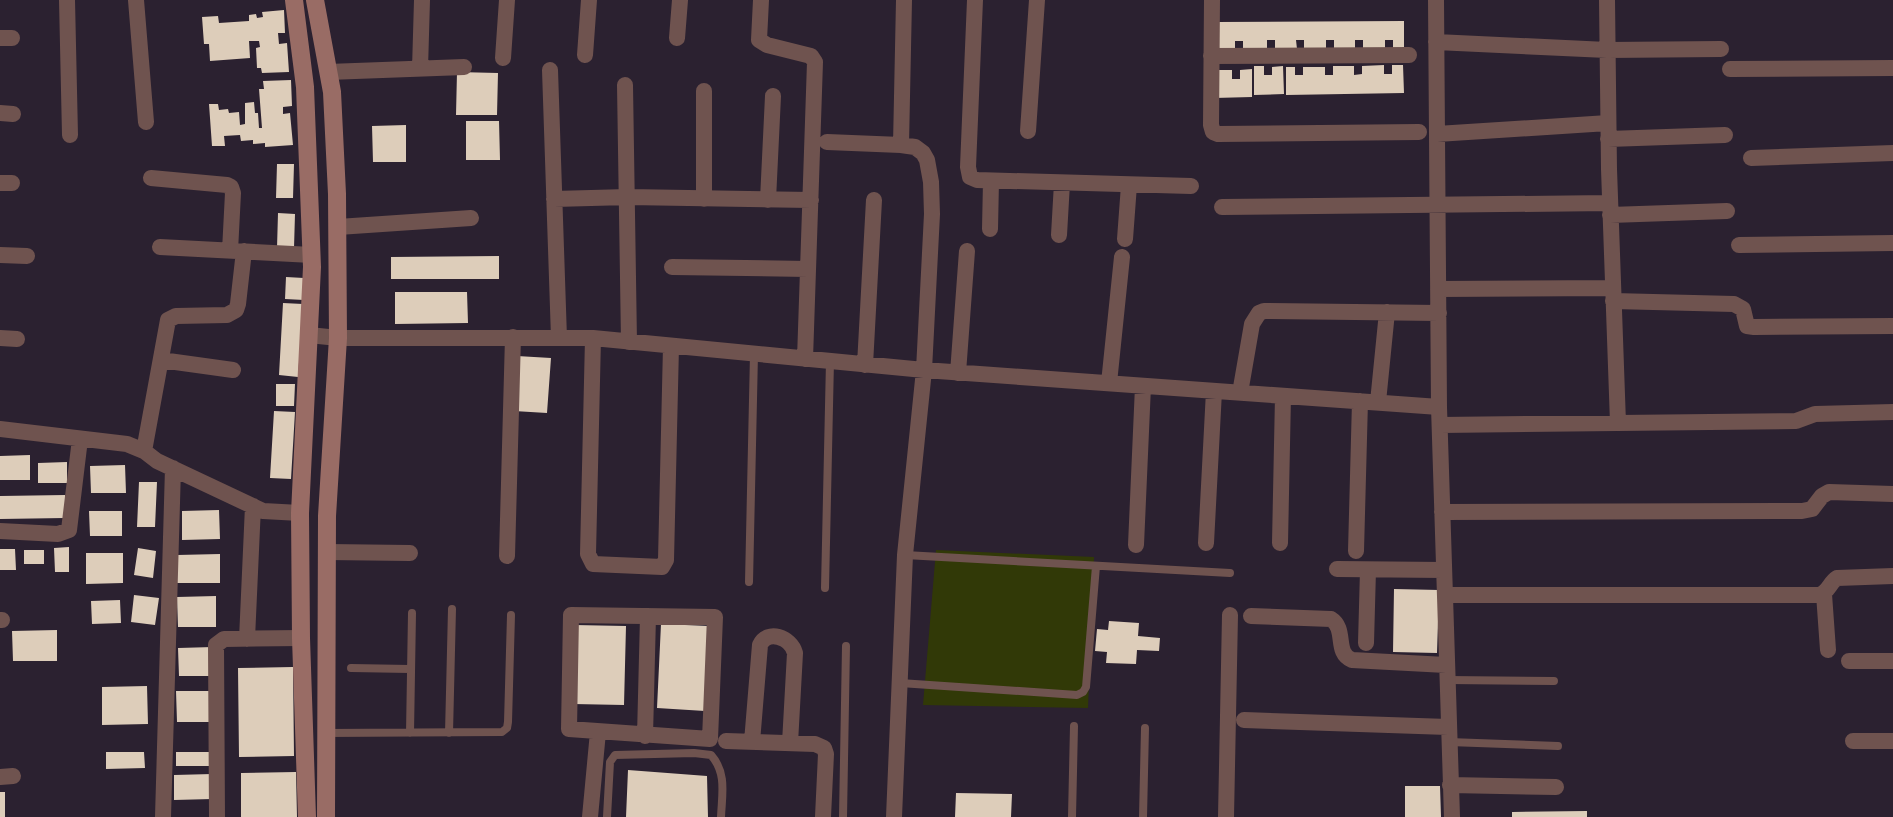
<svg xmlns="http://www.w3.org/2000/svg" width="1893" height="817" font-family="'DM Sans',sans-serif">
<rect width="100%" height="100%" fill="#2b2130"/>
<path fill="#313907" d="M936,550L1094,557L1088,708L923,705Z"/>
<path fill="#ddcdba" d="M284,10L285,33H278L279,44L287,43L289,72L262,73L261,68H257L256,48L260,47L259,41H249L250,58L210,61L209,44H204L202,17L218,16L219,23L249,21V15L256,14L257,18L263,17L262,12Z
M1404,21V48H1393V40H1385V49L1363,48V40H1355V49H1334V40H1326V49H1304V40H1296L1297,49H1275V40H1267V49H1243V41H1235V49H1217V22Z
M1384,65V74H1392V65H1403L1404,93L1286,95V67H1295V75H1303V67H1325V75H1333V66H1354V75L1362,74V66Z
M1254,66H1264V75H1272V67L1283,66L1284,94L1254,95Z
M1252,69V97L1214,98V70H1232V79H1240V70Z
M457,72L498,73L497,115H456Z
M291,80L292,106L283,107V114L290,113L293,145L265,147V143L253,144V140L241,141L240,135L224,136L225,146H212L209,104H218L219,110L228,109L229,113L239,112L240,125L245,124V103L254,102L255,113H258L259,128H262L259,89H264L263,81Z
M466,121H499L500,160H466Z
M406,125V162H373L372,126Z
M277,164H294L293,198H276Z
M278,213L295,214L294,248H277Z
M499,256V279H391V257Z
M286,277L304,278V300L285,299Z
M395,292H467L468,323L395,324Z
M283,303L303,304L298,377L279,375Z
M517,356L551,358L547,413L514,411Z
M276,384H295L294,406H276Z
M274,411L295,412L291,479L270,478Z
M30,455V480H0V456Z
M67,462V483H38V463Z
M125,465L126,493H91L90,466Z
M139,482H157L155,527H137Z
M65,495V518L0,519V496Z
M219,510L220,539L182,540V511Z
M89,511H122V536H90Z
M69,547V572H55L54,548Z
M138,548L156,551L153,578L134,575Z
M0,549H15L16,570H0Z
M24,550H44V564H24Z
M86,553H123V583L86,584Z
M220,554V583H177V555Z
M1394,589L1439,590L1437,653L1393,652Z
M134,595L159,598L155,625L131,622Z
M216,596V627H178L177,597Z
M120,600L121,623L92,624L91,601Z
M1109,621L1139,623L1138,636L1160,638L1159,651L1137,650L1136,664L1106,663L1107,652L1095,651L1097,629L1108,630Z
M661,624L709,626L705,711L657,708Z
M574,625L626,626L624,705L573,704Z
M57,630V661H13L12,631Z
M213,647V676H179L178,648Z
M293,667L294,756L239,757L238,668Z
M147,686L148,724L102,725V687Z
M176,691H209V722H177Z
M106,752H144L145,768L106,769Z
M176,752H210V766H176Z
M628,770L707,776L708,817H626Z
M296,772L297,817H241V773Z
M212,774V799L174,800V775Z
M1405,786H1440L1441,817H1405Z
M0,792H5V817H0Z
M956,793L1012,794L1011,817H955Z
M1587,811V817H1512V812Z"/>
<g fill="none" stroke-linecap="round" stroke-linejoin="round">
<path stroke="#6f534f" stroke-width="8" d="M905,555L1230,573
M749,582L754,354
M825,588L830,361
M351,668L410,669
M1447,680L1554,681
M900,683L1077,695L1083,692L1086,687L1096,566
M325,733L502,732L507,728L508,722L511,615
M410,733L412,613
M449,733L452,609
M1449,742L1558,746
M607,817L610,762L615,755L694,753L711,755C727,773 722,794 721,817
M843,817L846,646
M1072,817L1074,726
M1143,817L1145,728"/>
<path stroke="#6f534f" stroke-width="16" d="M67,0L70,135
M136,0L146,122
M761,0L759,40L767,45L811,56L815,62L805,359
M975,0L968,167L970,177L977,180L1191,186
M1212,0L1211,125L1213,132L1218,134L1419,132
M1436,0L1439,407L1452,817
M1607,0L1609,169L1618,423
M0,38H12
M677,38L680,0
M1436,42L1607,50L1721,49
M585,55L589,0
M1211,56L1409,55
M503,58L507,0
M420,69L422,0
M1730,69L1893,68
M550,70L559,338
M328,72L464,67
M625,85L629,342
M0,113L13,114
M1028,131L1037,0
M1437,134L1608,123
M1608,139L1725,135
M827,142L901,145L904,0
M1751,158L1893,153
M151,178L227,185L231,187L233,193L230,251
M0,183H12
M554,199L628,197L811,200
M704,199V91
M768,200L773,96
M1222,207L1610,203
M1610,215L1727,211
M338,227L471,218
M990,229L991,181
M1059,235L1062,183
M1125,239L1129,185
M1739,245L1893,243
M160,247L312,255
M0,255L27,256
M672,267L808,269
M1438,289L1613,288
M1613,301L1734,304L1743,309L1747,326L1754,327L1893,326
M309,335L338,338H593L924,370L1439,407
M0,338L17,339
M593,338L588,554L593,564L662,567L666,560L671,346
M161,360L233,370
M865,365L874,200
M958,373L967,251
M1109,383L1122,257
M1240,393L1252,324L1259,313L1264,311L1439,313
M1378,402L1387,312
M1440,425L1796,421L1815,414L1893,412
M0,429L127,444L144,451L157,461L263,511L300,513
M144,451L168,320L176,316L227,315L236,310L238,304L244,251
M1442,512L1802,511L1812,509L1822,496L1829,492L1893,494
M0,531L58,534L69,530L80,439
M1206,543L1214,391
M1280,543L1283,396
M1136,545L1143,386
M1356,551L1360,401
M327,552L410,553
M507,556L513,337
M1337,569L1444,570
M1824,594L1828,650
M1445,595H1819C1829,592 1829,583 1837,578L1893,576
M571,615L715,617L710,739L569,729Z
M1251,616L1331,619C1347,629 1334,653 1352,660L1446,665
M0,620H2
M247,639L253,506
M1366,643L1368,570
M1849,661H1893
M1244,720L1448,727
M645,736L648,616
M726,741L815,744L824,748L826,754L823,817
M1853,741H1893
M752,742L760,645C767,629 791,637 795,653L790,743
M0,777L13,776
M1450,785L1556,787
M163,817L173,468
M217,817L216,645L224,639L301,638
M590,817L598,732
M894,817L905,555L924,370L932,214L931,182L927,160L923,153L915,147L901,145
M1226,817L1230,615"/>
<path stroke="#996c65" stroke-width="18" d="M294,0L305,87L312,267L300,513L301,638L307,817
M315,0L332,92L337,194L338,338L327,516L326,817"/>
</g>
</svg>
